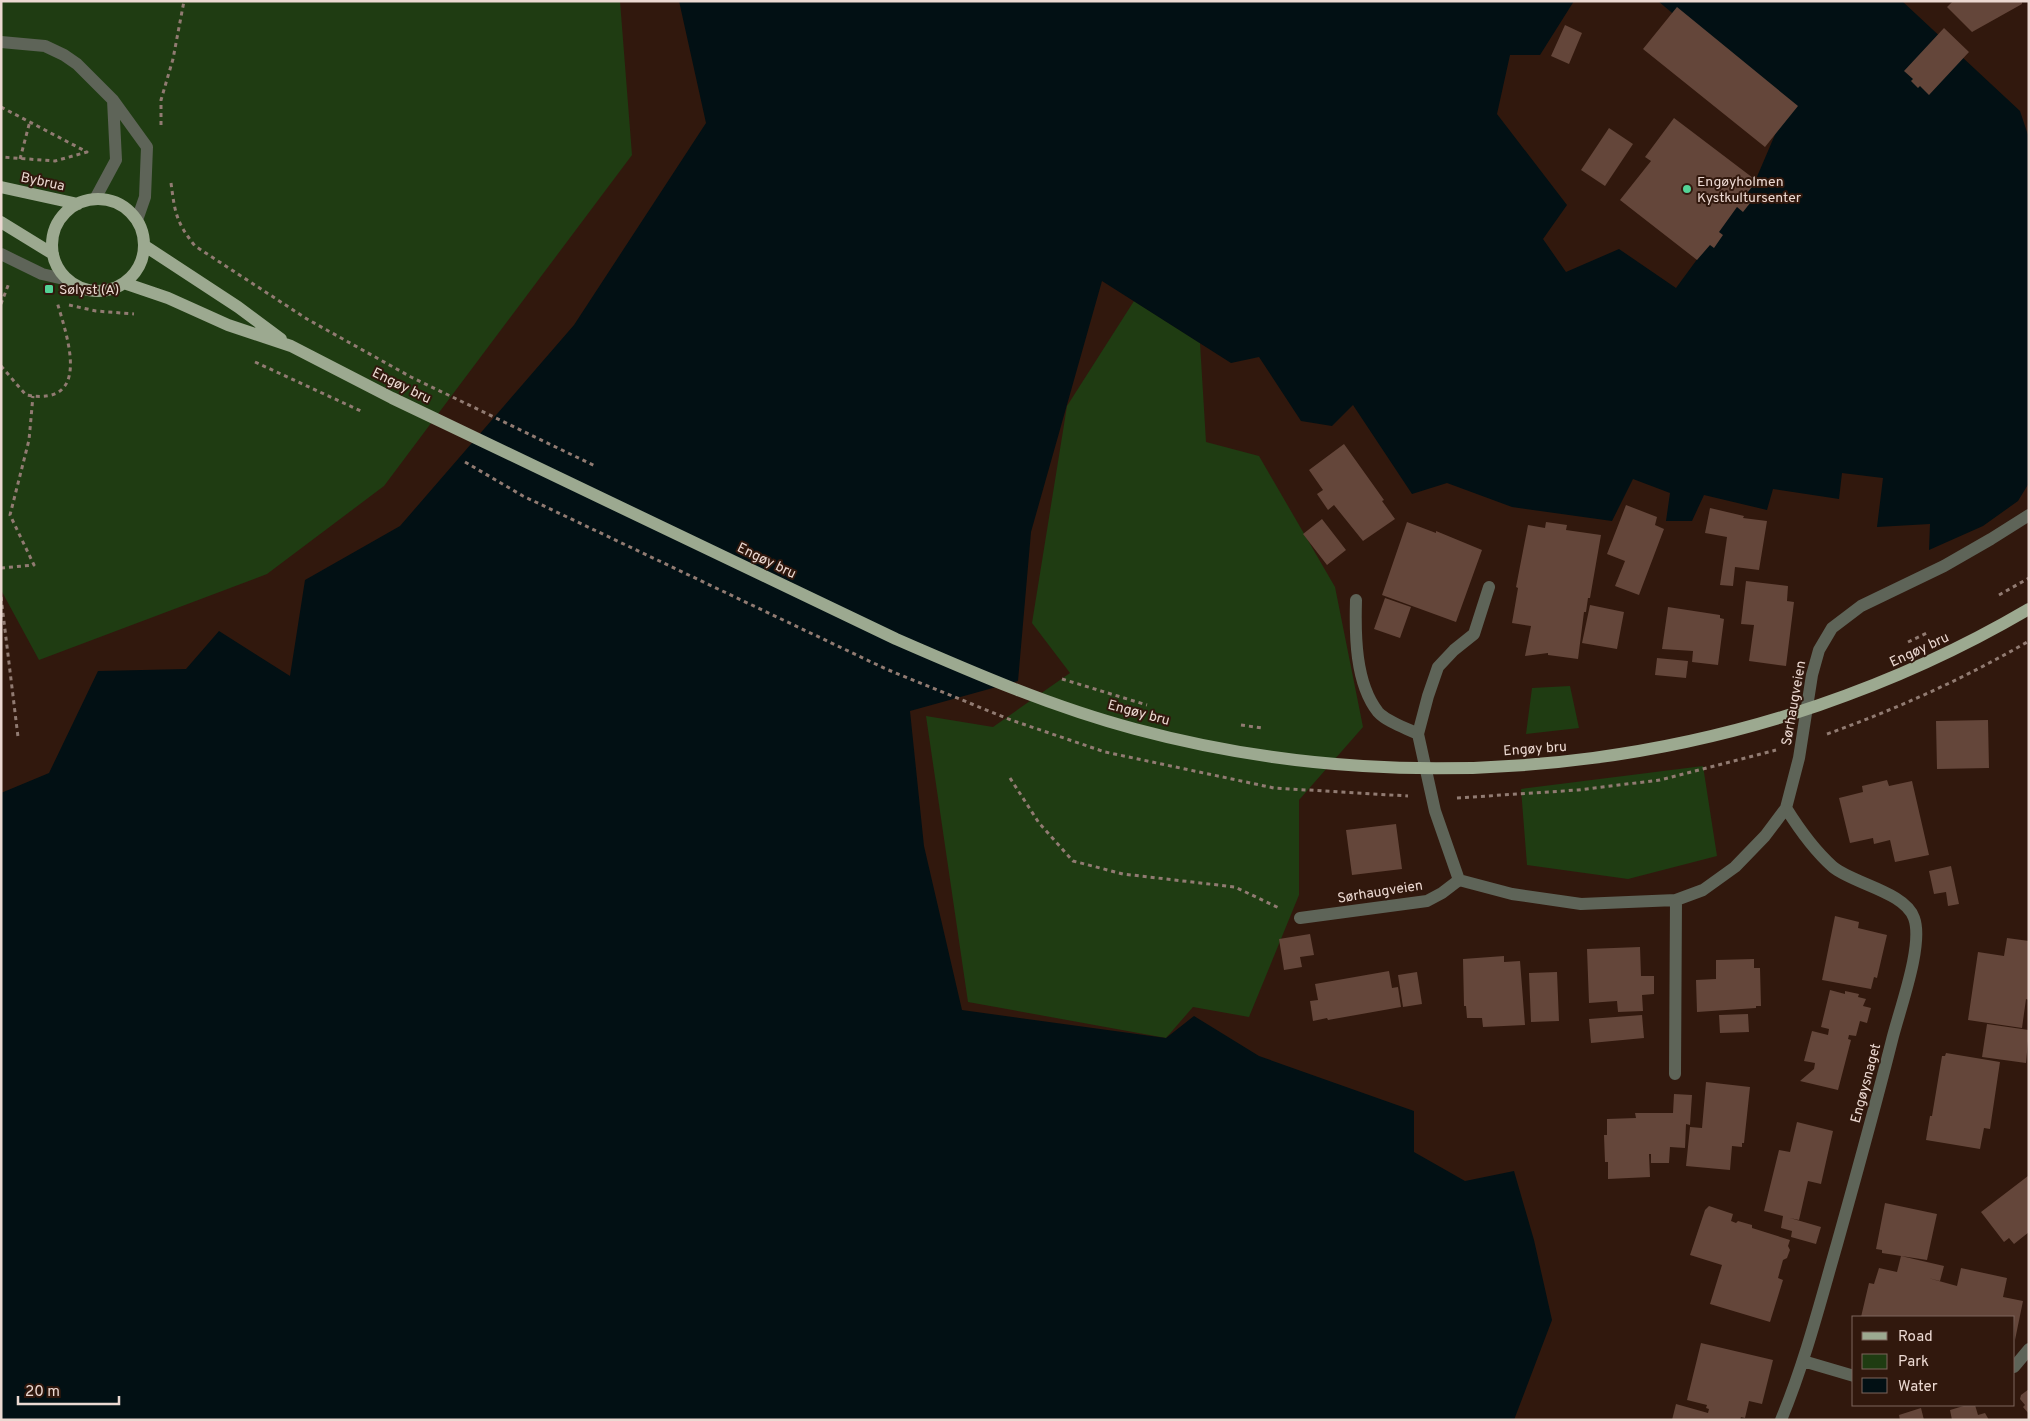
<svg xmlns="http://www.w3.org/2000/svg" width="2030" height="1421" font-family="Overpass,sans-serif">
<rect width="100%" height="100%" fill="#31180d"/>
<path fill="#1f3c12" d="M1,1H620L632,155L384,486L267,574L39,660L1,590Z
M1134,301L1200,343L1206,442L1259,456L1335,587L1363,727L1299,800V895L1249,1017L1193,1007L1166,1038L968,1002L926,716L993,727L1070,673L1032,623L1067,406Z
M1570,686L1579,728L1526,734L1532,688Z
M1703,766L1717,856L1628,879L1527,865L1521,789Z"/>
<path fill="#021014" d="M679,1H1574L1540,55H1510L1497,114L1567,205L1543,239L1566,272L1619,249L1676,288L1756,179L1786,109L1658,1H1902L2020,111L2029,138V483L2018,501L1983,526L1929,550L1930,524L1877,527L1883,478L1842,473L1839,499L1773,489L1767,510L1704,495L1692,521H1666L1670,493L1633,479L1612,521L1512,507L1447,483L1412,494L1353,405L1332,426L1301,421L1259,357L1231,363L1102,281L1031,532L1018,681L910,711L924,846L962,1010L1166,1038L1194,1016L1259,1056L1414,1111V1152L1465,1181L1514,1171L1534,1240L1552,1320L1514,1420H1V793L49,773L98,671L186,669L219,631L290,676L305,580L400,526L574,325L706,123Z"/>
<path fill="#64463a" d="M1953,1H2022V4L1972,32L1947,7Z
M1677,7L1798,106L1765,147L1643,49Z
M1565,25L1582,33L1569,64L1551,56Z
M1944,28L1969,52L1929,95L1920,86L1918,88L1911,81L1913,79L1904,71Z
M1674,118L1757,181L1747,193L1754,198L1743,212L1737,207L1719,232L1723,235L1714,248L1710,245L1697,260L1620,200L1651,161L1645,157Z
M1609,128L1633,144L1605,186L1581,170Z
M1344,444L1384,500L1382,501L1395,519L1363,541L1334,505L1328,510L1317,494L1323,490L1309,470Z
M1626,505L1657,517L1655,525L1664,529L1639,595L1615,586L1625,561L1607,554Z
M1710,508L1744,516L1743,518L1767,521L1759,570L1735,567L1733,586L1720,585L1727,537L1705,533Z
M1322,519L1346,550L1327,565L1303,534Z
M1407,522L1436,533V531L1482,550L1456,622L1382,595Z
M1546,522L1567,525L1566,530L1601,535L1590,598H1588L1586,612H1584L1578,659L1548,655V653L1525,656L1531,626L1512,623L1518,588L1516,587L1528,525L1545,528Z
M1746,581L1788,586L1787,601L1794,602L1786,666L1749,661L1754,625L1741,624Z
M1385,598L1411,607L1400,638L1374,629Z
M1590,605L1624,612L1617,649L1582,643Z
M1668,607L1720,615V618L1724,619L1718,665L1692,662L1693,651L1662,649Z
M1657,658L1688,661L1686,678L1655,675Z
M1988,720L1989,768L1937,769L1936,721Z
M1887,780L1889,786L1912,781L1929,855L1895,862L1890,840L1874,844L1873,838L1850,843L1839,798L1863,792L1862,786Z
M1396,824L1402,869L1352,875L1346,830Z
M1951,866L1959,904L1948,906L1946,892L1934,894L1929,871Z
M1835,916L1859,922L1858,928L1887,935L1877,978L1874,977L1871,989L1822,980Z
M1310,934L1314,955L1300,957L1302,967L1284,970L1279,939Z
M2007,938L2029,941V1000L2026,999L2022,1028L1968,1020L1978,952L2004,956Z
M1640,947L1641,976H1654V994L1642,995L1643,1011L1618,1012L1617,1001L1589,1003L1587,949Z
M1504,956V962L1520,961L1525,1025L1483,1027L1482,1018H1467L1466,1006H1464L1463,959Z
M1754,959V968H1760L1761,1006H1756V1008L1697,1012L1696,980L1716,979V960Z
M1389,971L1392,988L1398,987L1401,1007L1328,1020L1327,1018L1313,1021L1310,1001L1318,1000L1315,984Z
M1417,972L1422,1004L1403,1007L1398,975Z
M1557,972L1559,1021L1531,1022L1529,973Z
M1830,990L1845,994V991L1859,994L1858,997L1866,999L1863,1006L1871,1008L1867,1023L1860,1021L1856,1036L1849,1035L1848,1039L1851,1040L1838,1090L1800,1081L1814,1069L1815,1063L1804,1061L1812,1031L1828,1035L1829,1029L1821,1027Z
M1748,1014L1749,1032L1720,1033L1719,1015Z
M1642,1015L1644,1038L1591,1043L1589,1019Z
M1987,1024L2029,1030L2026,1063L1982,1057Z
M1946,1053L2000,1062L1990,1129L1984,1128L1980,1149L1926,1140L1930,1116H1932L1942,1056H1945Z
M1706,1082L1750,1087L1744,1143H1742V1147L1732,1146L1730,1170L1686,1166L1690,1127L1702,1128Z
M1674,1094L1692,1095L1690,1125L1686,1124L1685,1148L1670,1147L1669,1163H1651V1154H1649L1650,1177L1608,1179V1162H1605L1604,1135H1607V1119L1636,1118L1635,1113H1673Z
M1797,1122L1833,1131L1821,1184L1808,1181L1799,1220L1790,1218L1821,1227L1816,1244L1791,1237L1792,1231L1781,1228L1783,1216L1764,1211L1779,1150L1790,1152Z
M2028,1176L2029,1232L2014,1244L2009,1238L2004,1242L1981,1212Z
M1885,1203L1937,1214L1927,1260L1882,1253V1250L1876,1249Z
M1709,1206L1733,1214L1731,1221L1736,1223L1738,1221L1752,1225V1228L1790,1240L1788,1246L1790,1250L1787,1258L1783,1260L1778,1278L1783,1280L1770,1322L1710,1304L1722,1265L1690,1255L1705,1210Z
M1901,1256L1944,1266L1940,1281L1928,1278L1957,1286L1961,1268L2007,1278L2003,1297L2023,1301L2015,1340L2014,1317H1861L1869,1283L1874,1284L1879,1268L1897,1272Z
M1701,1343L1773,1360L1762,1404L1749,1401L1745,1418L1741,1417L1740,1420H1672L1676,1404L1708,1413L1709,1409L1706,1408L1707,1405L1687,1400Z
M2029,1389V1414L2023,1407L2025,1405L2020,1399L2021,1395Z
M1967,1405H1975L1978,1415L1985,1413L1989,1420H1952L1950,1410Z
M1921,1408L1924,1420H1900L1899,1415Z"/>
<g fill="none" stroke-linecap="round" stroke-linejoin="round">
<path stroke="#917b72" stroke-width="3" stroke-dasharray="4 4" stroke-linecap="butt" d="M1,107L87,152L55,161L1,157
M161,125V100L173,59L184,1
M20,159L30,121
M171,183C175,213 176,222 195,246L307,319L411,377L595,466
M1,304L9,283
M69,305L96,311L134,314
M255,362L363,412
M1,366L26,395C92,407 68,339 57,302
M465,462L523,496L886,669L1011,720L1105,752L1274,788L1408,796
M1,568L34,565L10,515L29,440L33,396
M1999,595L2029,578
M1,597L18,737
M1908,642L1927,633
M1062,679L1147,705
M1241,725L1262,728
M1827,734C1897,709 1965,678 2029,641
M1010,778L1039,823L1073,861L1123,874L1235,887L1279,908
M1457,798L1578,790L1660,780L1776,750"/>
<path stroke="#5e6458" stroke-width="12" d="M1,42L45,46L64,55L77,64L113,100L147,147L145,197L137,220
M95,199L116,160L113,100
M1,254L42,274L68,280
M1356,600C1355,634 1355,683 1378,712C1387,722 1406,728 1418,734
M1459,880L1435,811L1418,734L1428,696L1438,667L1454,650L1474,634L1489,587
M1300,918L1427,901L1442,893L1459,880L1512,894L1581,904L1676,900L1703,890L1735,867L1765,836L1786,808L1799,758L1812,675L1819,650L1832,628L1861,606L1944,566L1991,539L2029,515
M1675,1074L1676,900
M1803,1361L1854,1376
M2014,1367L2029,1349
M1781,1420C1805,1362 1820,1303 1837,1244C1856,1176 1875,1108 1892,1040C1899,1011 1924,945 1914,918C1905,892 1854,884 1833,867C1814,850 1799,829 1786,808"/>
<path stroke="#9ca990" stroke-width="12" d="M1,187L78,204
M52 245a46 46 0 1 1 92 0a46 46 0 1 1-92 0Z
M1,222L53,254
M145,246L238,307L281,339
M124,283L168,298L228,325L291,346L392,398L896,639C974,673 1052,707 1135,729C1433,809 1762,766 2029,609"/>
</g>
<g fill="#53d396" stroke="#31180d" stroke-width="2">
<circle cx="1687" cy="189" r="5"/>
<rect x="44" y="284" width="10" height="10" rx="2.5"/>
</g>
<g text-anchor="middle" stroke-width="4" stroke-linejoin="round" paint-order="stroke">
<g font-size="14" fill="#ecd9d2" stroke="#31180d">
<text transform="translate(43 181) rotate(12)" y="5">Bybrua</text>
<text transform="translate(402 385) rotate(26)" y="5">Engøy bru</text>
<text transform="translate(767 560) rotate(26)" y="5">Engøy bru</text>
<text transform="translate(1919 649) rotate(-25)" y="5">Engøy bru</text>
<text transform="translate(1793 703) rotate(-80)" y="5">Sørhaugveien</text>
<text transform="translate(1139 712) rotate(15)" y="5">Engøy bru</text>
<text transform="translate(1535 748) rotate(-4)" y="5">Engøy bru</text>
<text transform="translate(1380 891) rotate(-9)" y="5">Sørhaugveien</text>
<text transform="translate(1865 1083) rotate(-75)" y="5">Engøysnaget</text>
</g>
<g font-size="14" fill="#ecd9d2" stroke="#31180d" text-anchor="start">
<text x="1697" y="186">Engøyholmen<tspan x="1697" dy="16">Kystkultursenter</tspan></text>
<text x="59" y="294">Sølyst (A)</text>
</g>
</g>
<rect width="2030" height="1421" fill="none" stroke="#ecd9d2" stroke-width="5"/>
<rect x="1852" y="1316" width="162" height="90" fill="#31180d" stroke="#7c655c"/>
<rect x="1862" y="1332" width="25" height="8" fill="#9ca990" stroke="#7c655c"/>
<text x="1898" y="1341" font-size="15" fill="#ecd9d2">Road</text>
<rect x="1862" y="1354" width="25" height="15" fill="#1f3c12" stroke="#7c655c"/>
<text x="1898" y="1366" font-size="15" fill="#ecd9d2">Park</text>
<rect x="1862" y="1378" width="25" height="15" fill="#021014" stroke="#7c655c"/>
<text x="1898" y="1391" font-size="15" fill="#ecd9d2">Water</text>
<path d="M18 1396v8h101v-8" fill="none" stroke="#ecd9d2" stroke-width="2.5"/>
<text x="25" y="1396" font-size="15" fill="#ecd9d2" stroke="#31180d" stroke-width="4" paint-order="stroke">20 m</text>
</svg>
